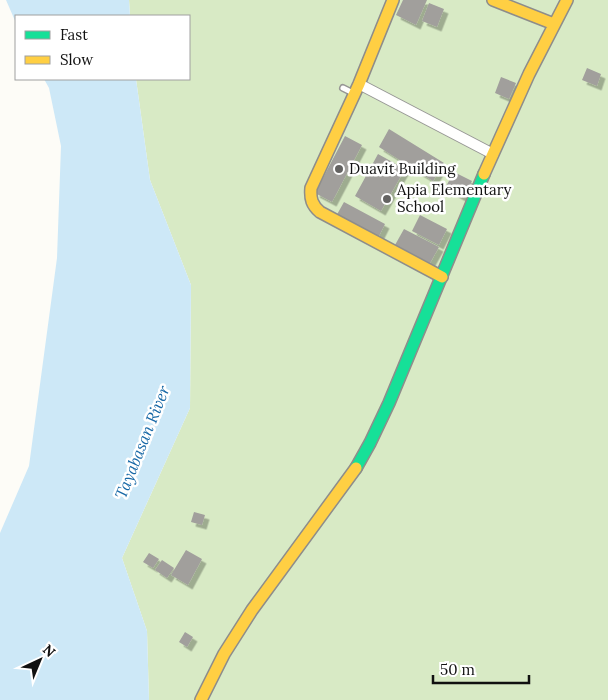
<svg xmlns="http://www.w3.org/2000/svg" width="608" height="700" font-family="Lora,serif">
<defs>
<filter id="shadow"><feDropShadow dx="4.5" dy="4.5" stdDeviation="0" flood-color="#0004"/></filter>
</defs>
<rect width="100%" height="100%" fill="#fdfcf7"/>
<path fill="#d8eac5" d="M129,0H608V700H149L147,631L122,558L190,408L191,285L150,180L136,79H189V16H130Z"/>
<path fill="#cde8f7" d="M6,0H129L130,16H16V23Z
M44,79H136L150,180L191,285L190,408L122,558L147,631L149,700H0V533L29,466L57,258L61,146L49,88Z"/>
<path fill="#a19f9c" filter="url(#shadow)" d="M403,0H427L416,25L396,15Z
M429,3L444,9L437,27L422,21Z
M587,68L601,74L597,86L582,80Z
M501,77L516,83L509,99L495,93Z
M389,129L444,163L433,181L379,147Z
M345,136L362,145L332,202L315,193Z
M378,154L405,169L381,211L355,196Z
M454,172L472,181L463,198L445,188Z
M344,202L385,224L377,240L335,218Z
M420,215L447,229L439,245L412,231Z
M404,229L439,247L430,263L395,245Z
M194,512L205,515L202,525L191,522Z
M186,550L202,559L188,585L171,575Z
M149,553L159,559L153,568L143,562Z
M162,560L174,568L167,578L155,570Z
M185,632L193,637L187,647L179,642Z"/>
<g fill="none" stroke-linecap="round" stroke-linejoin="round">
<defs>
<path id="lane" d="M343,88L353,93"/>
<path id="street" d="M359,84L493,154"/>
<path id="fast" d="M356,468L370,443L389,403L484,174"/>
<path id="slow" d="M393,0L359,84L311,188C310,199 312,205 320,212L442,277
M493,0L554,24
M484,174L529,74L567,0
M201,700L224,654L252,610L356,468"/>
</defs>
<use href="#lane" stroke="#979795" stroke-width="8"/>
<use href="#street" stroke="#979795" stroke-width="12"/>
<use href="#fast" stroke="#8e8d8b" stroke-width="14"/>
<use href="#slow" stroke="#8e8d8b" stroke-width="14"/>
<use href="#lane" stroke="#fffffe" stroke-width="5"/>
<use href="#street" stroke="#fffffe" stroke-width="10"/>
<use href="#fast" stroke="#16e098" stroke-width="11"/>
<use href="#slow" stroke="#ffcf43" stroke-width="11"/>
</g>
<g fill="#646362" stroke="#fff" stroke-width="2">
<circle cx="339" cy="169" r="5"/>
<circle cx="387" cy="199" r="5"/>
</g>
<g text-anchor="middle" stroke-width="5" stroke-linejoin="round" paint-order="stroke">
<g font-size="15" fill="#111" stroke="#fff" text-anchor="start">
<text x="349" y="174">Duavit Building</text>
<text x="397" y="195">Apia Elementary<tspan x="397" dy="17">School</tspan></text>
</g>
<g font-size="16" font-style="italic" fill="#1768a6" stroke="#fff">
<text transform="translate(142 442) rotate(-68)" y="6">Tayabasan River</text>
</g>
</g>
<rect x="15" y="15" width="175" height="65" fill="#ffffff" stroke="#a0a0a0"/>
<rect x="25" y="31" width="25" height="8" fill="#16e098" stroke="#a0a0a0"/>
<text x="60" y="40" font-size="15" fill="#111111">Fast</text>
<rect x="25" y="56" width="25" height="8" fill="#ffcf43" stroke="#a0a0a0"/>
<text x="60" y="65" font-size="15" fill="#111111">Slow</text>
<g transform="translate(40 660) rotate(44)" stroke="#ffffff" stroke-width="4" paint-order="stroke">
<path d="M0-4L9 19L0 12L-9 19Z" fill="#111111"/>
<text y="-8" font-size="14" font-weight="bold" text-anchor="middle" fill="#111111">N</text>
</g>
<path d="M433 675v8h96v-8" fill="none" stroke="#111111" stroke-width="2.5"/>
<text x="440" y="675" font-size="15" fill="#111111" stroke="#ffffff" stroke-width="4" paint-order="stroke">50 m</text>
</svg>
